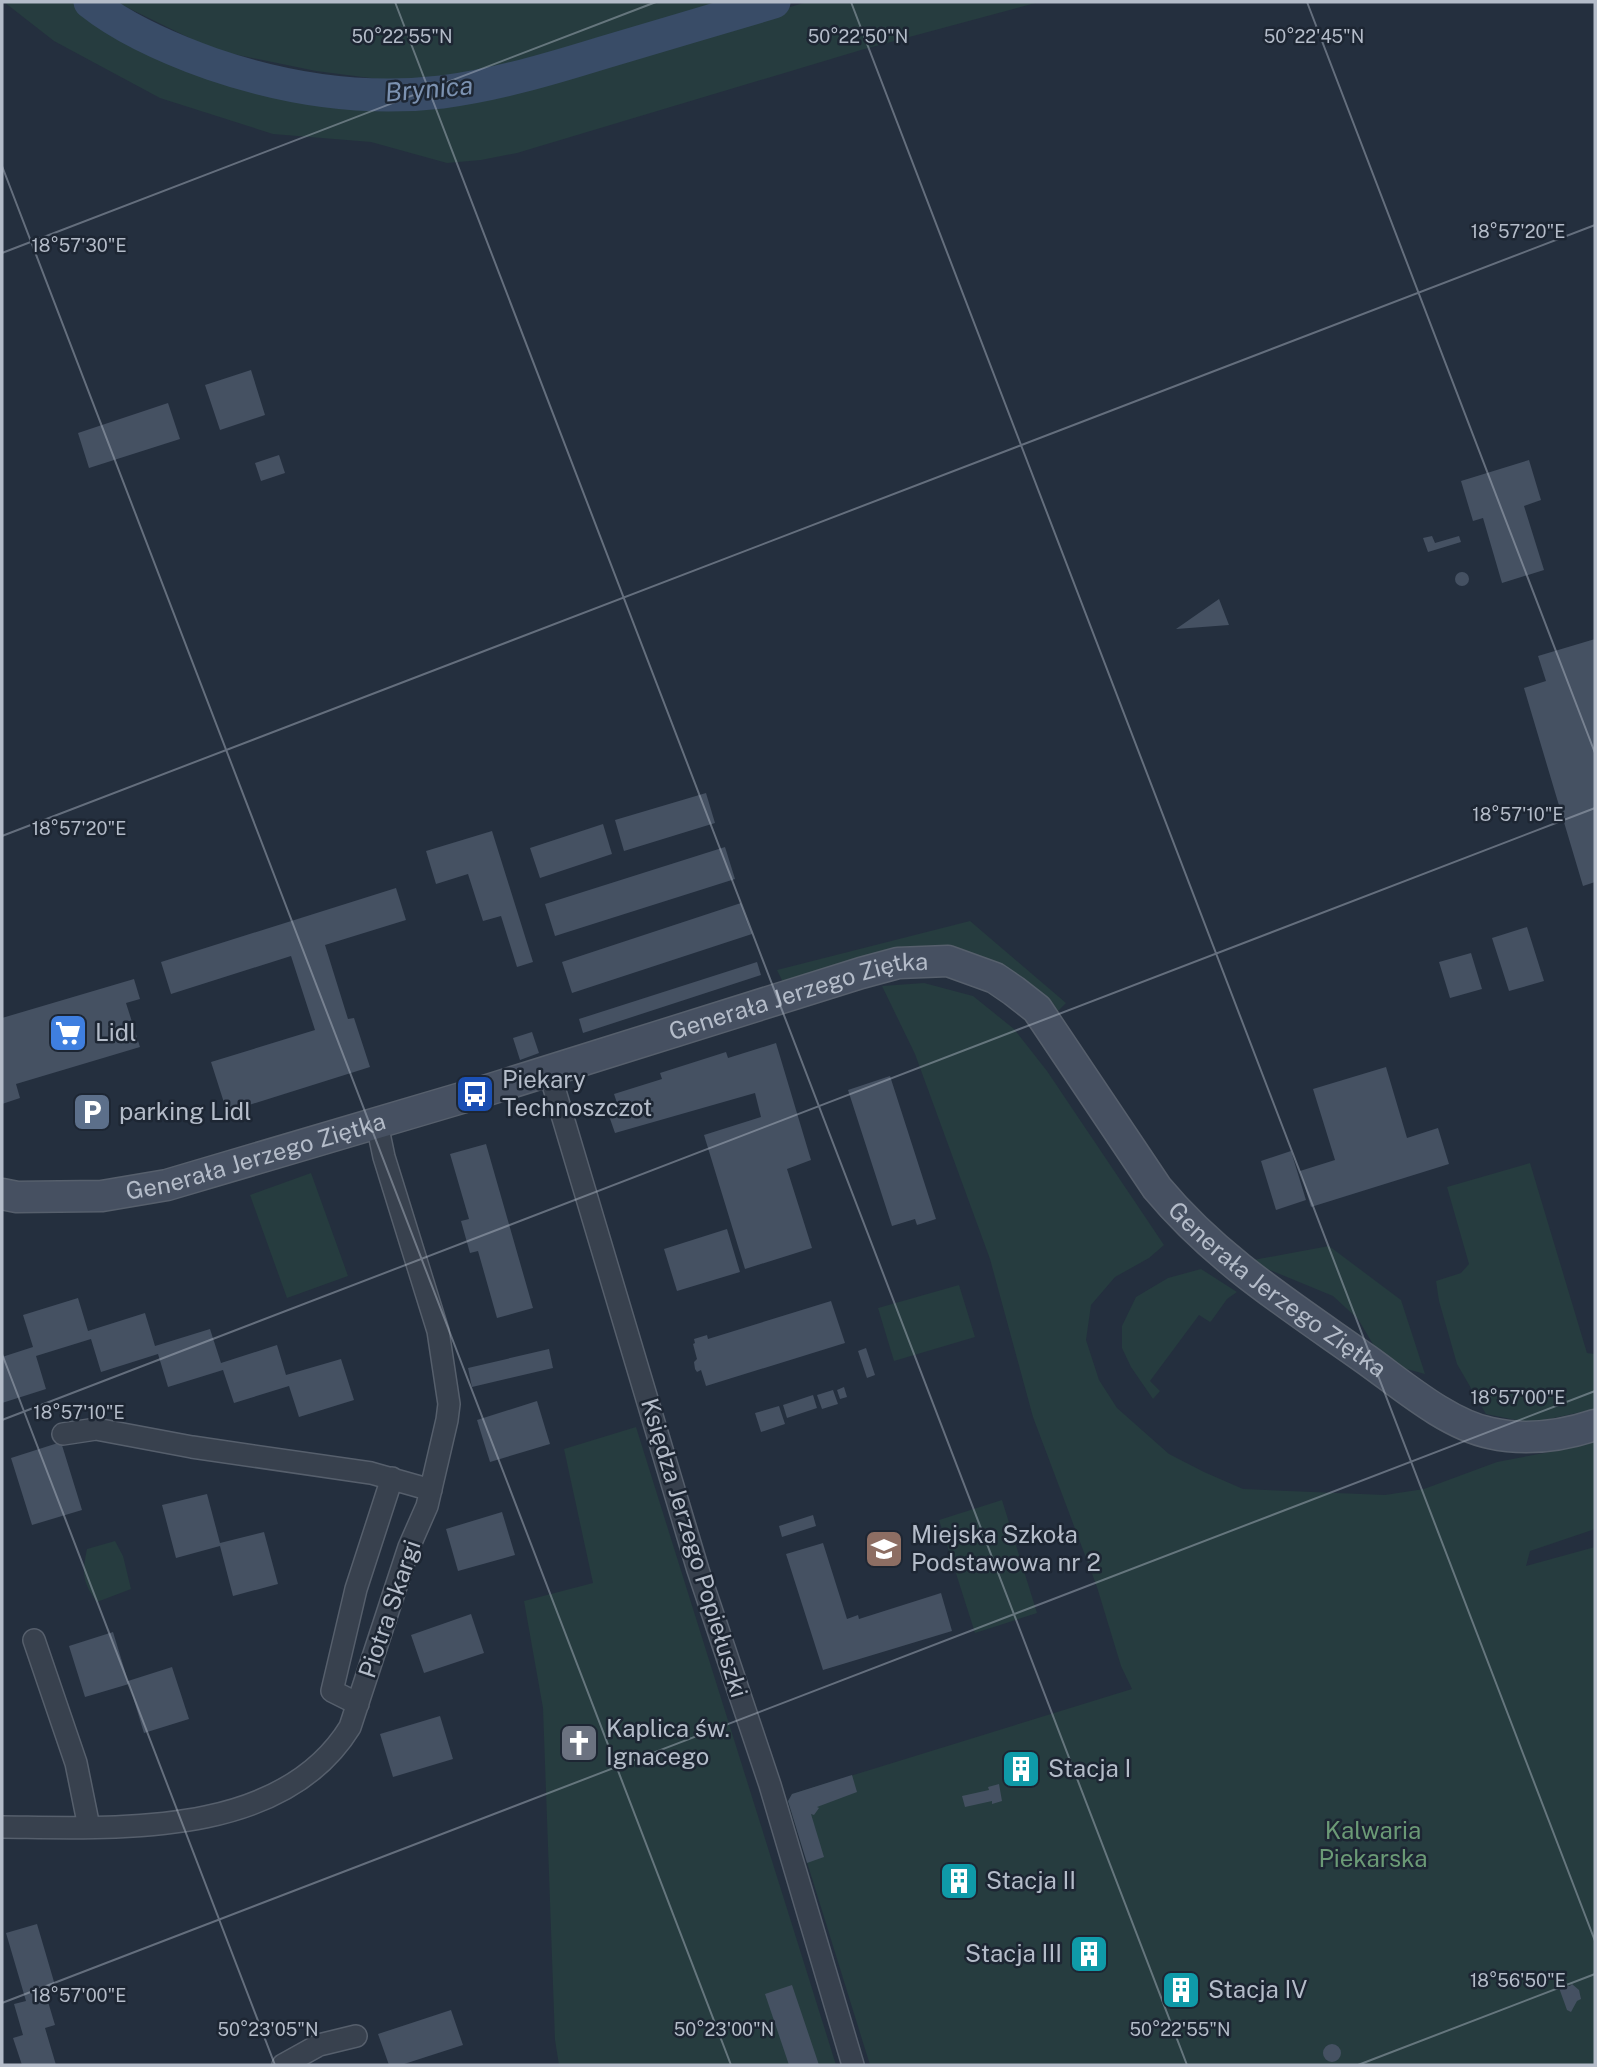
<svg xmlns="http://www.w3.org/2000/svg" width="1597" height="2067" font-family="'Public Sans',sans-serif">
<rect width="100%" height="100%" fill="#242f3e"/>
<path fill="#263c3f" d="M4,2H78L172,57L287,92L419,101L520,88L807,2H1039L861,50L517,153L481,160L447,163L371,142L273,134L160,98L54,41Z
M116,2H730L481,72L409,83L316,71L214,50Z
M970,921L1066,1003L1055,1014L1017,975L1004,966L984,958L943,946L909,948L783,982L777,970Z
M924,983L973,996L1014,1029L1047,1071L1164,1245L1149,1258L1115,1277L1091,1305L1086,1340L1099,1380L1117,1408L1169,1454L1204,1472L1243,1489L1385,1495L1424,1489L1497,1462L1576,1447L1595,1441V1529L1530,1551L1526,1566L1595,1547V2065H870L788,1801L792,1794L1132,1689L1121,1666L1097,1587L1033,1417L990,1259L915,1054L882,986Z
M1530,1163L1587,1353L1595,1354V1409L1531,1423L1486,1414L1457,1364L1439,1301L1436,1281L1461,1273L1469,1264L1447,1187Z
M311,1173L348,1276L287,1298L250,1195Z
M1329,1246L1401,1300L1425,1374L1392,1365L1377,1351L1358,1319L1333,1296L1248,1261Z
M1201,1269L1237,1292L1227,1299L1212,1320L1210,1322L1199,1315L1150,1381L1160,1391L1153,1399L1131,1367L1122,1348V1326L1136,1297L1168,1278Z
M959,1285L975,1337L894,1361L878,1308Z
M636,1427L836,2065H559L555,2040L543,1708L524,1601L593,1583L564,1449Z
M1002,1500L1037,1613L975,1633L939,1520Z
M115,1541L123,1556L131,1589L97,1602C82,1582 82,1573 87,1549Z"/>
<g fill="none" stroke-linecap="round" stroke-linejoin="round">
<path stroke="#394c67" stroke-width="33" d="M90,2C125,30 170,49 212,64C285,89 365,101 442,92C496,85 550,69 602,53C659,36 717,19 774,2"/>
</g>
<path fill="#455162" d="M251,370L265,415L220,430L205,385Z
M168,403L180,439L89,468L78,433Z
M279,455L285,473L261,481L255,463Z
M1529,460L1541,500L1524,506L1544,570L1502,583L1483,518L1473,521L1461,481Z
M1432,536L1435,543L1459,536L1461,542L1428,552L1423,538Z
M1455 579a7 7 0 1 1 14 0a7 7 0 1 1-14 0Z
M1219,599L1229,625L1176,629Z
M1595,639V882L1583,886L1524,688L1546,681L1538,656Z
M706,793L715,823L624,851L615,820Z
M603,824L612,854L540,878L530,848Z
M492,831L533,962L517,967L501,916L483,921L468,874L436,884L426,851Z
M725,847L735,879L555,936L545,904Z
M396,888L406,920L325,945L348,1019L354,1018L370,1067L227,1112L211,1062L315,1030L291,956L171,994L161,962Z
M741,903L752,934L572,993L562,962Z
M1527,927L1544,981L1509,991L1492,938Z
M1471,953L1482,989L1450,998L1439,962Z
M757,962L761,975L583,1033L579,1019Z
M134,979L140,999L126,1003L140,1047L16,1084L20,1098L2,1104V1018Z
M532,1032L539,1053L520,1060L513,1038Z
M776,1043L811,1160L787,1169L812,1248L745,1269L704,1135L761,1117L755,1093L615,1133L608,1113L619,1109L614,1094L662,1079L660,1073L726,1052L728,1058Z
M1386,1067L1407,1138L1438,1128L1449,1164L1311,1207L1300,1171L1335,1160L1313,1089Z
M890,1076L936,1219L917,1225L915,1219L892,1226L848,1090Z
M486,1144L533,1308L497,1318L478,1251L470,1253L461,1221L469,1219L450,1154Z
M1291,1151L1306,1200L1276,1210L1261,1161Z
M727,1229L740,1272L677,1291L664,1249Z
M78,1298L88,1331L145,1313L155,1346L210,1329L221,1363L277,1345L286,1375L341,1359L354,1400L299,1417L289,1386L234,1403L223,1370L168,1387L158,1354L101,1372L91,1339L36,1356L46,1389L2,1403V1357L33,1347L23,1315Z
M831,1301L845,1343L706,1386L701,1370L697,1372L695,1369L694,1362L697,1359L693,1344L695,1343L694,1339L707,1335L708,1339Z
M866,1348L875,1375L867,1378L858,1351Z
M549,1349L553,1368L472,1387L468,1368Z
M844,1387L847,1397L840,1399L837,1390Z
M833,1390L838,1404L822,1409L817,1395Z
M813,1395L817,1408L787,1418L783,1405Z
M537,1401L550,1444L490,1462L477,1420Z
M779,1406L785,1424L761,1432L755,1413Z
M61,1442L82,1510L32,1525L11,1458Z
M207,1494L220,1543L264,1532L278,1584L233,1596L220,1546L176,1558L162,1505Z
M502,1512L515,1555L458,1571L446,1529Z
M813,1515L816,1526L782,1537L779,1526Z
M823,1543L847,1619L858,1615L859,1619L941,1593L952,1631L823,1670L786,1554Z
M471,1614L484,1653L424,1673L411,1635Z
M113,1632L128,1681L172,1667L189,1719L144,1733L129,1684L85,1697L69,1646Z
M440,1716L453,1759L393,1777L380,1734Z
M567 1742a12 12 0 1 1 24 0a12 12 0 1 1-24 0Z
M1010,1757L1016,1760L1022,1758L1025,1763L1029,1762L1033,1780L1027,1781L1026,1778L1020,1780L1018,1783L1014,1782L1013,1766L1007,1764H1014Z
M852,1775L857,1792L817,1807L819,1808L814,1815L811,1814L824,1857L807,1863L788,1801L792,1794Z
M999,1784L1002,1801L992,1804V1801L965,1807L962,1796L989,1790L988,1787Z
M963,1868V1877H968V1885H964V1888L955,1890V1885H951L950,1877L954,1876V1870Z
M37,1924L57,1992L46,1995L55,2025L45,2028L56,2065H22L13,2038L23,2035L14,2004L26,2001L6,1933Z
M1081 1954a8 8 0 1 1 16 0a8 8 0 1 1-16 0Z
M1175,1971L1179,1975L1181,1973L1184,1975L1188,1971L1187,1976L1191,1977L1188,1991L1193,1996L1187,1993L1189,2001L1187,2003L1185,2001L1176,2002L1178,1994L1173,1995L1175,1992L1169,1986L1172,1985L1170,1978H1174L1172,1975H1175Z
M1572,1984L1579,1990L1581,1999L1577,2001L1571,2012L1567,2010L1558,1985L1570,1986Z
M792,1985L819,2065H789L765,1994Z
M451,2010L463,2045L401,2065H389L378,2034Z
M1323 2053a9 9 0 1 1 18 0a9 9 0 1 1-18 0Z"/>
<g fill="none" stroke-linecap="round" stroke-linejoin="round">
<defs>
<path id="street" d="M549,1071L698,1570L770,1785L853,2065
M63,1434L96,1429L192,1447L371,1473L431,1490
M34,1640L76,1763L89,1827
M358,1704L332,1691L356,1589L392,1478
M2,1827C116,1828 281,1839 350,1727L409,1547L427,1506L447,1420L449,1404L438,1331L384,1157L377,1124
M283,2065L319,2045L356,2036"/>
<g id="secondary">
<path id="s1" d="M2,1194L17,1197L102,1196L167,1185L475,1094L861,973L898,963L948,961L995,978L1014,991L1037,1009L1157,1188C1217,1260 1291,1306 1367,1360C1402,1385 1447,1424 1490,1433C1525,1441 1562,1436 1595,1425"/>
</g>
</defs>
<use href="#street" stroke="#565f6c" stroke-width="24"/>
<use href="#secondary" stroke="#565f6c" stroke-width="33"/>
<use href="#street" stroke="#38414e" stroke-width="21"/>
<use href="#secondary" stroke="#465061" stroke-width="30"/>
</g>
<path fill="none" stroke="#b4bcc9" stroke-width="2" stroke-opacity="0.45" d="M395,2L1187,2065M851,2L1595,1941M1307,2L1595,753M2,166L731,2065M2,253L656,2M2,836L1595,225M2,1354L275,2065M2,1420L1595,808M2,2003L1595,1391M1358,2065L1595,1974"/>
<defs>
<symbol id="supermarket-square" viewBox="-11 -11 22 22"><rect x="-9" y="-9" width="18" height="18" rx="4" fill="#3f7fe0" stroke="#1d2633"/><path d="M-6-5.5h2.5l.6 2H6L4.5 2H-2.5L-4.4-4H-6ZM-1.5 3.2a1.3 1.3 0 1 0 .1 0ZM3 3.2a1.3 1.3 0 1 0 .1 0Z" fill="#fff"/></symbol>
<symbol id="bus-square" viewBox="-11 -11 22 22"><rect x="-9" y="-9" width="18" height="18" rx="4" fill="#1a4fb4" stroke="#1d2633"/><path d="M-5-6H5V4H4V6H2V4H-2V6H-4V4H-5ZM-3.5-4V0h7V-4ZM-3.5 1.2v1.5H-2V1.2ZM2 1.2v1.5H3.5V1.2Z" fill="#fff"/></symbol>
<symbol id="parking-square" viewBox="-11 -11 22 22"><rect x="-9" y="-9" width="18" height="18" rx="4" fill="#5c6f8a" stroke="#1d2633"/><path d="M-3.5-5.5H1a3.5 3.5 0 0 1 0 7H-1V5.5H-3.5ZM-1-3.4V-.6H.8a1.4 1.4 0 0 0 0-2.8Z" fill="#fff"/></symbol>
<symbol id="school-square" viewBox="-11 -11 22 22"><rect x="-9" y="-9" width="18" height="18" rx="4" fill="#8d6e63" stroke="#1d2633"/><path d="M0-5L7-2L0 1L-7-2ZM-4 1L0 2.5L4 1V4Q0 6-4 4Z" fill="#fff"/></symbol>
<symbol id="church-square" viewBox="-11 -11 22 22"><rect x="-9" y="-9" width="18" height="18" rx="4" fill="#6b7280" stroke="#1d2633"/><path d="M-1.2-6h2.4v3.5h3.3v2.4h-3.3V6h-2.4V-.1h-3.3v-2.4h3.3Z" fill="#fff"/></symbol>
<symbol id="building-square" viewBox="-11 -11 22 22"><rect x="-9" y="-9" width="18" height="18" rx="4" fill="#0f9aa8" stroke="#1d2633"/><path d="M-4-6H4V6H1V3H-1V6H-4ZM-2.5-4.3h1.7v1.8h-1.7ZM.8-4.3h1.7v1.8H.8ZM-2.5-1h1.7V.8h-1.7ZM.8-1h1.7V.8H.8Z" fill="#fff"/></symbol>
</defs>
<g fill-rule="evenodd">
<use href="#supermarket-square" x="46" y="1011" width="44" height="44"/>
<use href="#bus-square" x="453" y="1072" width="44" height="44"/>
<use href="#parking-square" x="70" y="1090" width="44" height="44"/>
<use href="#school-square" x="862" y="1527" width="44" height="44"/>
<use href="#church-square" x="557" y="1721" width="44" height="44"/>
<use href="#building-square" x="999" y="1747" width="44" height="44"/>
<use href="#building-square" x="937" y="1859" width="44" height="44"/>
<use href="#building-square" x="1067" y="1932" width="44" height="44"/>
<use href="#building-square" x="1159" y="1968" width="44" height="44"/>
</g>
<g text-anchor="middle" stroke-width="5" stroke-linejoin="round" paint-order="stroke">
<g font-size="24" fill="#b4bcc9" stroke="#1d2633">
<text dy="8" stroke="none"><textPath href="#s1" startOffset="826">Generała Jerzego Ziętka</textPath></text>
<text dy="8" stroke="none"><textPath href="#s1" startOffset="259">Generała Jerzego Ziętka</textPath></text>
<text dy="8" stroke="none"><textPath href="#s1" startOffset="1456">Generała Jerzego Ziętka</textPath></text>
<text transform="translate(694 1548) rotate(73)" y="8">Księdza Jerzego Popiełuszki</text>
<text transform="translate(390 1609) rotate(-71)" y="8">Piotra Skargi</text>
</g>
<g font-size="24" fill="#b4bcc9" stroke="#1d2633" text-anchor="start">
<text x="95" y="1041">Lidl</text>
<text x="502" y="1088">Piekary<tspan x="502" dy="28">Technoszczot</tspan></text>
<text x="119" y="1120">parking Lidl</text>
<text x="911" y="1543">Miejska Szkoła<tspan x="911" dy="28">Podstawowa nr 2</tspan></text>
<text x="606" y="1737">Kaplica św.<tspan x="606" dy="28">Ignacego</tspan></text>
<text x="1048" y="1777">Stacja I</text>
<text x="986" y="1889">Stacja II</text>
<text x="1062" y="1962" text-anchor="end">Stacja III</text>
<text x="1208" y="1998">Stacja IV</text>
</g>
<g font-size="24" fill="#6b9a76" stroke="#1d2633">
<text x="1373" y="1839">Kalwaria<tspan x="1373" dy="28">Piekarska</tspan></text>
</g>
<g font-size="26" font-style="italic" fill="#7c92b1" stroke="#1d2633">
<text transform="translate(429 89) rotate(-5)" y="9">Brynica</text>
</g>
</g>
<g font-size="18" text-anchor="middle" fill="#b4bcc9" stroke="#1d2633" stroke-width="5" stroke-linejoin="round" paint-order="stroke">
<text x="402" y="43">50°22'55"N</text>
<text x="858" y="43">50°22'50"N</text>
<text x="1314" y="43">50°22'45"N</text>
<text x="1518" y="238">18°57'20"E</text>
<text x="79" y="252">18°57'30"E</text>
<text x="1518" y="821">18°57'10"E</text>
<text x="79" y="835">18°57'20"E</text>
<text x="1518" y="1404">18°57'00"E</text>
<text x="79" y="1419">18°57'10"E</text>
<text x="1518" y="1987">18°56'50"E</text>
<text x="79" y="2002">18°57'00"E</text>
<text x="268" y="2036">50°23'05"N</text>
<text x="724" y="2036">50°23'00"N</text>
<text x="1180" y="2036">50°22'55"N</text>
</g>
<rect width="1597" height="2067" fill="none" stroke="#b4bcc9" stroke-width="7"/>
</svg>
